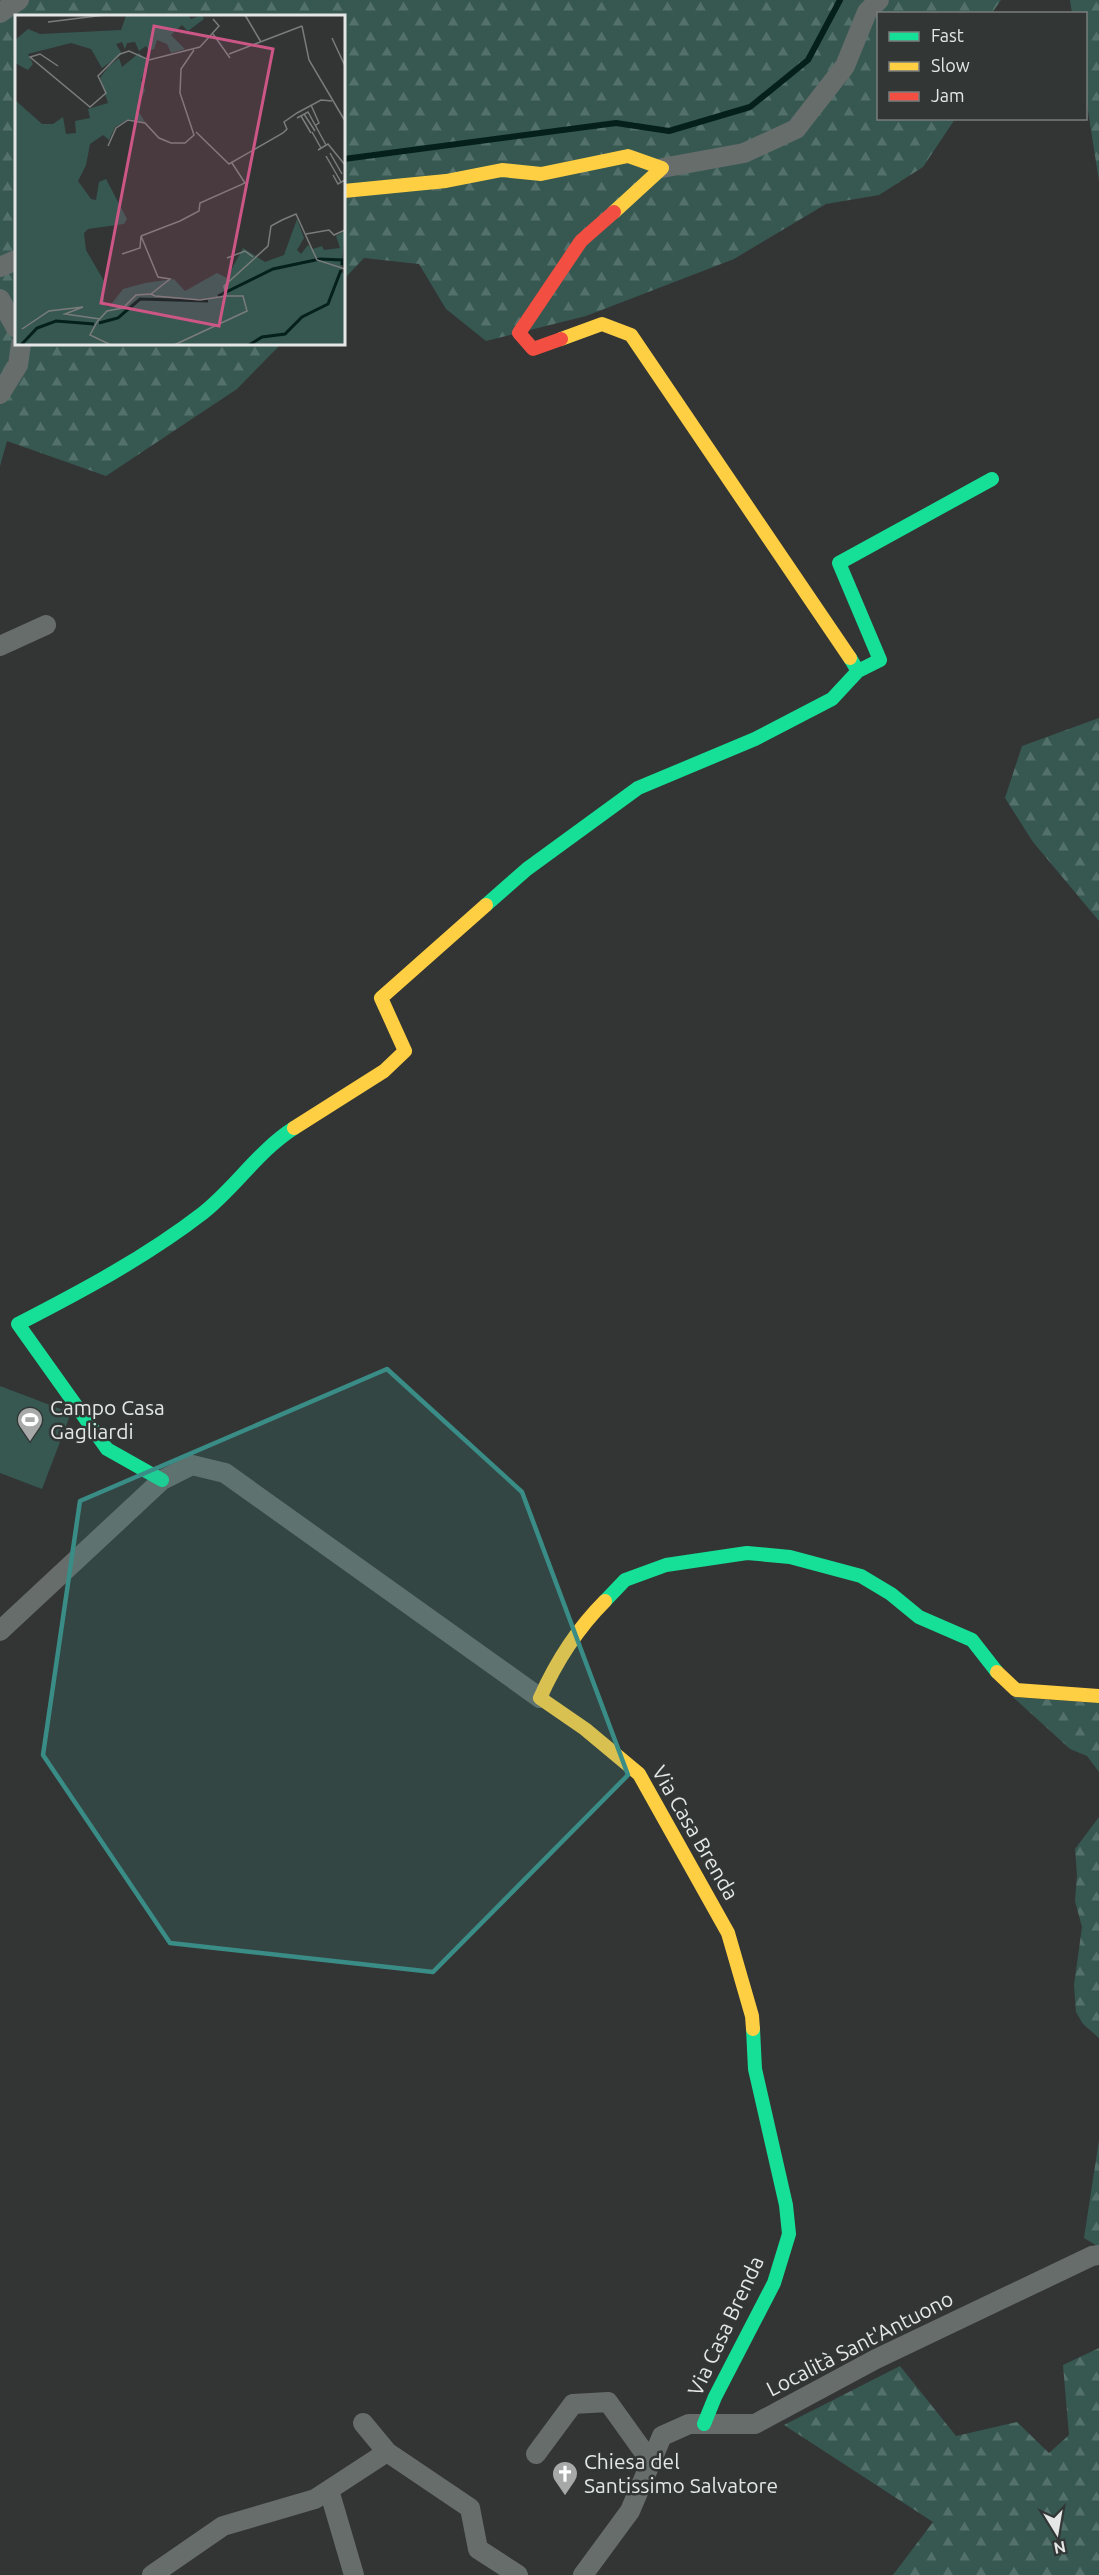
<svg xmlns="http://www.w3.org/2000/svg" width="1099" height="2575" font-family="Ubuntu,sans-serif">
<defs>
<pattern id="forest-firs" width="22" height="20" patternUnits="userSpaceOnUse" patternTransform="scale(1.5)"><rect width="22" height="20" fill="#365851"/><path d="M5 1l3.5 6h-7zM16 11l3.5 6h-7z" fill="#53706a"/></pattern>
</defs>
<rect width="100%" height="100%" fill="#333534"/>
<path fill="url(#forest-firs)" d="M0,0H1001L992,13L878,14V118L955,119L923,167L879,195L826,204L734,259L586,316L486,341L446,309L419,264L364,258L344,279V16H16V344H281L237,389L106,476L7,441L0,466Z
M1070,0H1099V181L1086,98V14L1072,13Z
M1099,718V921L1033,842L1005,798L1022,746Z
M1013,1697L1099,1703V1772L1087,1756L1070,1749Z
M1099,1817V2038L1083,2024L1076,2012L1074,1985L1082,1927L1075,1901L1077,1875L1075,1849Z
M1099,2140V2247L1084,2238Z
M1099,2348V2575H893L933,2522L784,2425L900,2366L956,2436L1017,2422L1049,2453L1069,2435L1063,2365Z"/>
<path fill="#365851" d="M0,1386L71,1413L42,1489L0,1473Z"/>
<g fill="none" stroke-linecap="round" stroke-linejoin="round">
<path stroke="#05201b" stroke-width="6" d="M344,159L616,123L669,131L750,107L808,60L840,0"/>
<path stroke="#676d6b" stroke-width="20" d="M0,13L19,0
M662,168L744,153L796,129L845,66L867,12L879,0
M0,267L16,260
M0,299L16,328
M0,394L18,365L21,344
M0,646L46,625
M0,1631L162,1480L192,1465L225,1473L540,1698
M363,2423L387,2452L470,2508L478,2549L518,2575
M536,2454L573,2404L608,2402L651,2462
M329,2490L354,2575
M152,2575L223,2526L315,2499L387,2452
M583,2575L630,2511L662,2436L689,2424H755L876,2359L1092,2256L1099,2255"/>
<path stroke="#16e098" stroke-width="14" d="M850,658L858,671L880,660L839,563L992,479
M486,905L527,869L638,788L755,739L832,699L858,671
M162,1480L107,1449L18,1324C82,1291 146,1257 203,1213C236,1187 258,1151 294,1128
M605,1601L625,1580L666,1565L747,1553L790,1557L861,1576L891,1594L919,1617L972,1640L997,1672
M704,2424L715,2397L774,2283L789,2234L786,2205L755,2069L753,2029"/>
<path stroke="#ffcf43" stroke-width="14" d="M344,191L446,181L502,170L541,174L628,156L662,168L614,212
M561,339L602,324L631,335L850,658
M294,1128L384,1071L405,1051L381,998L486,905
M605,1601C577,1629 556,1662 540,1698L585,1729L639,1774L728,1933L752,2016L753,2029
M997,1672L1016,1690L1099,1696"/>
<path stroke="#f24e42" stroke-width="14" d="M561,339L533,349L519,333L581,241L614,212"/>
</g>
<path fill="#3a8d86" fill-opacity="0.2" stroke="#3a8d86" stroke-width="4.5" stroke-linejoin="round" d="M387,1369L522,1492L628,1775L433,1972L170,1943L43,1755L80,1501Z"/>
<defs>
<symbol id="stadium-pin" viewBox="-11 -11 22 30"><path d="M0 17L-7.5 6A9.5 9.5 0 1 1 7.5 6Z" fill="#a6a9a8" stroke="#323635"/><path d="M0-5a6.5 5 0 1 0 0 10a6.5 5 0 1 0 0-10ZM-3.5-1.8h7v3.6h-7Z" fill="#fff"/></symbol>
<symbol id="church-pin" viewBox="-11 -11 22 30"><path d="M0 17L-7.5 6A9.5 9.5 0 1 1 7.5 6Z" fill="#a6a9a8" stroke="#323635"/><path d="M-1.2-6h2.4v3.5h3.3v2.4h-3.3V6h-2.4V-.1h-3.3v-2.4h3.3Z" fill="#fff"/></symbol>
</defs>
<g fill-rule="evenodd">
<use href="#stadium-pin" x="15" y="1405" width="30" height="40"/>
<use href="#church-pin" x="550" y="2459" width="30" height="40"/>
</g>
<g text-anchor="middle" stroke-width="5" stroke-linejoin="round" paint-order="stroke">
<g font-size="21" fill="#e4e7e6" stroke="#323635" text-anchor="start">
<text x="50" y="1415">Campo Casa<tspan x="50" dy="24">Gagliardi</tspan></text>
<text x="584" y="2469">Chiesa del<tspan x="584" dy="24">Santissimo Salvatore</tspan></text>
</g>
<g font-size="21" fill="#e4e7e6" stroke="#323635">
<text transform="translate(695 1833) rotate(60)" y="7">Via Casa Brenda</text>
<text transform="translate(726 2326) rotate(-65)" y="7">Via Casa Brenda</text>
<text transform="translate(860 2344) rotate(-27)" y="7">Località Sant'Antuono</text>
</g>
</g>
<g transform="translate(15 15)">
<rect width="330" height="330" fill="#333534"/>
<path d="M173,0L176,4L187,0L189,4L173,16L167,10L156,20L170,34L156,38L152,29L142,25L139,34L134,36L131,31L124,36L120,27L112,28L110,34L107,27L101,29L107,39L87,53L76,34L56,28L13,39L18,49L13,55L0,48V25L13,14L25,19L106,15L111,1ZM124,38L134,48L126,65L130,75L122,94L130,107L113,104L100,112L94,125L88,120L75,129L71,150L63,166L76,184L81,185L84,167L91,164L112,204L109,209L73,214L69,218L71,235L89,266V290L94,292L108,274L130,268L159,264L170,276L202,258L212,263L228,233L250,247L269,240L282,204L289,223L282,235L286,239L293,230L298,234L307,231L309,235L325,233L321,221L330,216L326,257L330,259V330H0V85L27,109H38L48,102L51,119L61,118L60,106L75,103L73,94L93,88L85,63L94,51L104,43L107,52Z" fill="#365851"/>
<path fill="none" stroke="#05201b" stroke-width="3" d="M203,281L258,254L305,244L327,245V250M84,308L103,303L125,284L193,286M6,330L22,313L41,306L79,309M234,330L247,322L270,319L287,302L313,289L326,255"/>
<path fill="none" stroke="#7a7c7b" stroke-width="1.5" d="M230,0L246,27M33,7L90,0M287,11L294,45L330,106M198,19L215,43M317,23L330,51M185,32L204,11L198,4M214,39L287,11M43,51L25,39L15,42L75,92L91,78L83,61L105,39L114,36L134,45L185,32M296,90L304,108L301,110M289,99L300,116M286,101L296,118M282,103L293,97L311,130M181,117L214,149L268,118L272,114L269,107L282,98L306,85L317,86M297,117L306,133M93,131L101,113L113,105L130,108L144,123L156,128H170L179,120L165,78L166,54L179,35M303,135L313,129L330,150M315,138L327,159M311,141L326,167M318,160L323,169L330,165M291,219L314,215L319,220L330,215M126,221L165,206L184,196L185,188L230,168L217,148M107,239L125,233L126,221L143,262L155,264L136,279L140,281L185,285L211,281M212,243L230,236L238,242M68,292L50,299L85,304M7,314L34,296L68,292M96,330L75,320L82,307L92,296L108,293L121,280L136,279M159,330L232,296L228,281H211L209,271L253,231L256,211L267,205L281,199L302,245L330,254"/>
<path fill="#cc5685" fill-opacity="0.15" stroke="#cc5685" stroke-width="3" d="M139,11L258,34L204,311L86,288Z"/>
<rect width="330" height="330" fill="none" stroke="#e4e7e6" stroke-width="3"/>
</g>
<rect x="877" y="12" width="210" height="108" fill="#323635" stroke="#797d7c" stroke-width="1.5"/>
<rect x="889" y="32" width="30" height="9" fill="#16e098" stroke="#797d7c" stroke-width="1.5"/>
<text x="931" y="42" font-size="18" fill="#e4e7e6">Fast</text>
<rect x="889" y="62" width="30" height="9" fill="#ffcf43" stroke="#797d7c" stroke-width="1.5"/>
<text x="931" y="72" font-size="18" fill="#e4e7e6">Slow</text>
<rect x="889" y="92" width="30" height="9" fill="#f24e42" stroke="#797d7c" stroke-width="1.5"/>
<text x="931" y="102" font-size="18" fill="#e4e7e6">Jam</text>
<g transform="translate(1057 2533) rotate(169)" stroke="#323635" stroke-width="4.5" paint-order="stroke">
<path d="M0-4.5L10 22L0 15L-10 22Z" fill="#e4e7e6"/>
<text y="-9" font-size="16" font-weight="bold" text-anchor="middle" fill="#e4e7e6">N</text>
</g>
</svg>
